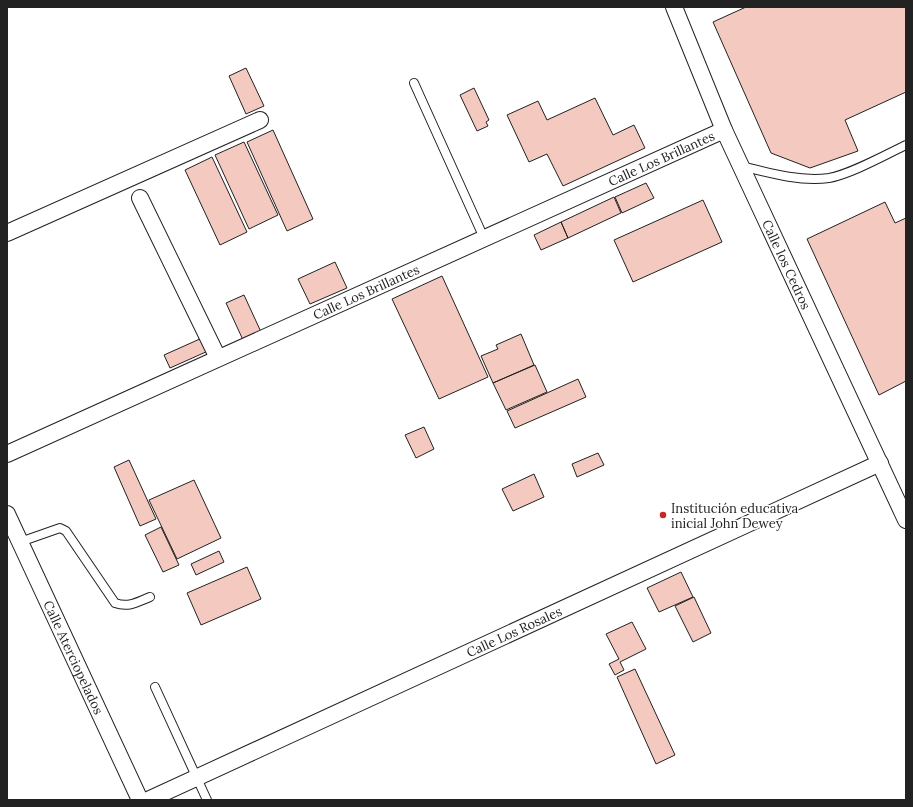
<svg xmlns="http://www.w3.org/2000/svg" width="913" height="807" font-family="Lora,serif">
<rect width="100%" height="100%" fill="#fff"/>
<path fill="#f3c9c0" stroke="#222" d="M746,7H906V92L845,120L858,151L810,168L771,153L713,22Z
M246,68L264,106L246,114L229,76Z
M474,88L489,120L486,122L488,126L477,131L460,95Z
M595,98L613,135L634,125L645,148L563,186L547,154L529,162L507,115L538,101L547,120Z
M273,130L313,219L287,231L247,142Z
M244,142L278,215L249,229L215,155Z
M212,157L247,232L220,245L185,170Z
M646,183L654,198L622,213L615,197Z
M614,197L621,213L568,238L561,222Z
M703,200L722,242L633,282L614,240Z
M885,202L895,223L906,218V381L879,395L807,239Z
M561,222L568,238L541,250L534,235Z
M335,262L347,288L310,304L298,279Z
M442,276L488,377L439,399L392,299Z
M244,295L261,332L243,340L226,303Z
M521,334L534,365L493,383L481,356L498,349L496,345Z
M202,338L208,351L170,368L164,355Z
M535,365L547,392L506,410L493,383Z
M578,379L586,397L515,428L507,411Z
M424,427L434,449L416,458L405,435Z
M598,453L604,465L577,477L572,464Z
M129,460L156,519L140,526L114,467Z
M534,474L544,497L513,511L502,489Z
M194,480L221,538L177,559L149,500Z
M161,527L179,565L163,572L145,535Z
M219,551L224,562L196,575L191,564Z
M247,567L261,599L201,625L187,593Z
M681,572L693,597L659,612L647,588Z
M694,597L711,633L693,642L675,606Z
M632,622L646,649L620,662L624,670L615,675L609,664L619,659L606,634Z
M635,669L675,755L656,764L617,677Z"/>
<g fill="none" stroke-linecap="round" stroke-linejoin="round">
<defs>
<path id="service" d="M414,83L484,238
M741,166C769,173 800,182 829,178C851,174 885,155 906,145
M20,542L60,528L66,531L115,603C129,608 137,602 150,597
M155,687L207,800"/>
<g id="minor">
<path id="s1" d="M674,7L724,130L906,520"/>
<path d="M140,198L218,358"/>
<path d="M7,233L260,120"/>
<path id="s2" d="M7,454L724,130"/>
<path id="s3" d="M7,514L140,800"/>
<path id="s4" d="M148,800L880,463"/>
</g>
</defs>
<use href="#service" stroke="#222" stroke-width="10"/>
<use href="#minor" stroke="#222" stroke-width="18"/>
<use href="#service" stroke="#fff" stroke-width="8"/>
<use href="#minor" stroke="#fff" stroke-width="16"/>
</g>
<circle fill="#c62828" stroke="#fff" stroke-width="1.5" cx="663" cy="515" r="4"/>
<g text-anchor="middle" stroke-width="3" stroke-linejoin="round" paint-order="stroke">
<g font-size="13" fill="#222" stroke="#fff">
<text dy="5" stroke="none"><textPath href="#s2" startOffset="718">Calle Los Brillantes</textPath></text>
<text dy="5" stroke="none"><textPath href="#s1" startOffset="281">Calle los Cedros</textPath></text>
<text dy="5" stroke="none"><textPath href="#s2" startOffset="394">Calle Los Brillantes</textPath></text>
<text dy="5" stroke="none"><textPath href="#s4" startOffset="403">Calle Los Rosales</textPath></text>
<text dy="5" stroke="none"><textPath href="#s3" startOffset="158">Calle Aterciopelados</textPath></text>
</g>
<g font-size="13" fill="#222" stroke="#fff" text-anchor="start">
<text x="671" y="513">Institución educativa<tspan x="671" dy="15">inicial John Dewey</tspan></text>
</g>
</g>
<rect width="913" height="807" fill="none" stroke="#222222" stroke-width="16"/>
</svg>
